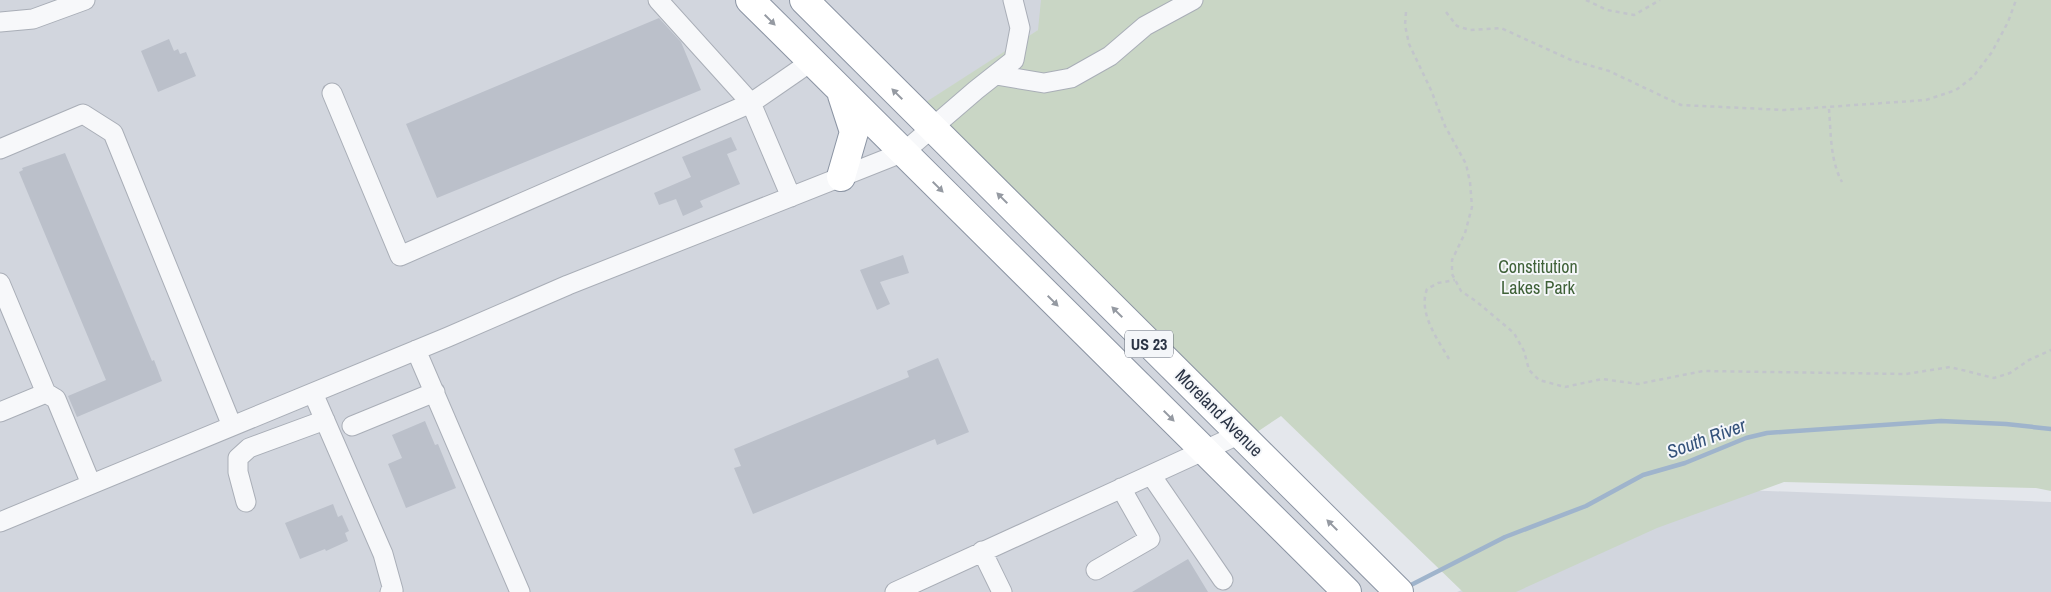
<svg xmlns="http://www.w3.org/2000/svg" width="2051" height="592" font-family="'Archivo Narrow',sans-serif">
<rect width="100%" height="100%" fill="#e4e7ec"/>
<path fill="#d2d6de" d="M0,0H1085L927,102L1257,432L1403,592H0Z
M1717,489L2051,502V592H1457Z"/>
<path fill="#c9d6c5" d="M1041,0H2051V491L2036,488L1784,482L1657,528L1516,592H1463L1281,416L1257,432L926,102L1038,30Z"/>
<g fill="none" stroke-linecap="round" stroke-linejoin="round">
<path stroke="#9fb4cc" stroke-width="4.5" d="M1407,587L1505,537L1586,506L1643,475L1685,463L1746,438L1767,433L1941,421L2006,424L2051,429"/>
</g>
<path fill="#bbc0ca" d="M659,18L681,42L701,90L437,198L406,124Z
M169,39L174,51L178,49L180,54L186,52L196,76L158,92L141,51Z
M731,137L737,150L727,154L740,184L700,201L703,207L683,216L676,199L659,205L654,193L691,177L682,157Z
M65,153L152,361L154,360L162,381L77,417L68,396L106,380L19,172L23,170L22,168Z
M903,255L909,273L880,282L890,304L877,310L860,270Z
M938,358L969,432L937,445L935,439L753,514L734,468L741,466L734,449L909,377L907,371Z
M425,421L435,445L438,444L456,488L406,508L388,464L402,458L392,435Z
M333,504L338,517L342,515L349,531L345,533L348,541L326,551L325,549L300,559L285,523Z
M1188,559L1208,592H1132Z"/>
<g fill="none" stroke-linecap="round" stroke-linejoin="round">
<defs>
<path id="minor" d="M0,22L33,19L85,0
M996,75L1044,83L1071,78L1110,56L1145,26L1193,0
M332,93L400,256L751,103L658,0
M0,149L83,114L113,133L232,426
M791,197L751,103L812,61
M0,283L46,393L0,412
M416,350L520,592
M46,393L56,399L91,484
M313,393L383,554L393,590L390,592
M352,426L435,392
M1151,475L1223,580
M246,502L238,472V458L249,448L325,420
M0,522L448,337L568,285L904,152L976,90L1014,60L1020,28L1013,0
M982,551L1002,592
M1096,570L1150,539L1121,488
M895,592L1240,434"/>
<path id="highway" d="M750,0L1347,592
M804,0L1399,592
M841,177L854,132L842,95"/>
</defs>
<use href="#minor" stroke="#a9aeb7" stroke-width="21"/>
<use href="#highway" stroke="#8b94a3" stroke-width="30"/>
<path stroke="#c2c5cb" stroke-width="2.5" stroke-dasharray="4 4" stroke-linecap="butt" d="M1586,0L1607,10L1634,15L1660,0
M1406,12L1405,25L1409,44L1431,90L1445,126L1466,164L1470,182L1472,207L1465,233L1452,260V274L1461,291L1477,302L1514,333L1524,351L1529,370L1539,380L1565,387L1602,379L1638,384L1703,371L1906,374L1950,367L1994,378L2010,373L2029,360L2051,350
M1446,12L1457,26L1470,30L1501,28L1571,60L1609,71L1681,105L1784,110L1926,100L1956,90L1973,77L1992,52L2008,22L2016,0
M1829,109C1831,133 1830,160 1842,182
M1449,359C1437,338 1418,313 1427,289L1438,283L1455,280"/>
<use href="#minor" stroke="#f7f8fa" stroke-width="19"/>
<use href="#highway" stroke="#fff" stroke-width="28"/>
</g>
<defs><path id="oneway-solid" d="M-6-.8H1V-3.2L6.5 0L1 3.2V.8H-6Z" transform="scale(1.25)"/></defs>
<g fill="#959aa2">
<use href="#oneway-solid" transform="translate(770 20) rotate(45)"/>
<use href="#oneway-solid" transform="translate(897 94) rotate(-135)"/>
<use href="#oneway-solid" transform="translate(938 187) rotate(45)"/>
<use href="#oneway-solid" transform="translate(1002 198) rotate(-135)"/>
<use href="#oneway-solid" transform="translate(1053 301) rotate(45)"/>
<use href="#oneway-solid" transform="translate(1117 312) rotate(-135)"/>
<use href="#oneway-solid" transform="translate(1169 416) rotate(45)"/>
<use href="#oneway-solid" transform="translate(1332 525) rotate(-135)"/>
</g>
<g text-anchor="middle" stroke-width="4" stroke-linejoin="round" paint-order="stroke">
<rect fill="#f4f6f9" stroke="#676e7b" stroke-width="1" x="1125" y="330.5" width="48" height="27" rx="4"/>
<g font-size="16" font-weight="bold" fill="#2b3445">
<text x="1149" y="350">US 23</text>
</g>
<g font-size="18" fill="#3f6138" stroke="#f4f6f9">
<text x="1538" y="273">Constitution<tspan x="1538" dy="21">Lakes Park</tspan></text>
</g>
<g font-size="18" fill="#2b3445" stroke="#f4f6f9">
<text transform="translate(1219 413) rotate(45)" y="6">Moreland Avenue</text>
</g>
<g font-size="19" font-style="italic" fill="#34527a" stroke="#f4f6f9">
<text transform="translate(1706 438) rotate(-20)" y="7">South River</text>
</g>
</g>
</svg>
